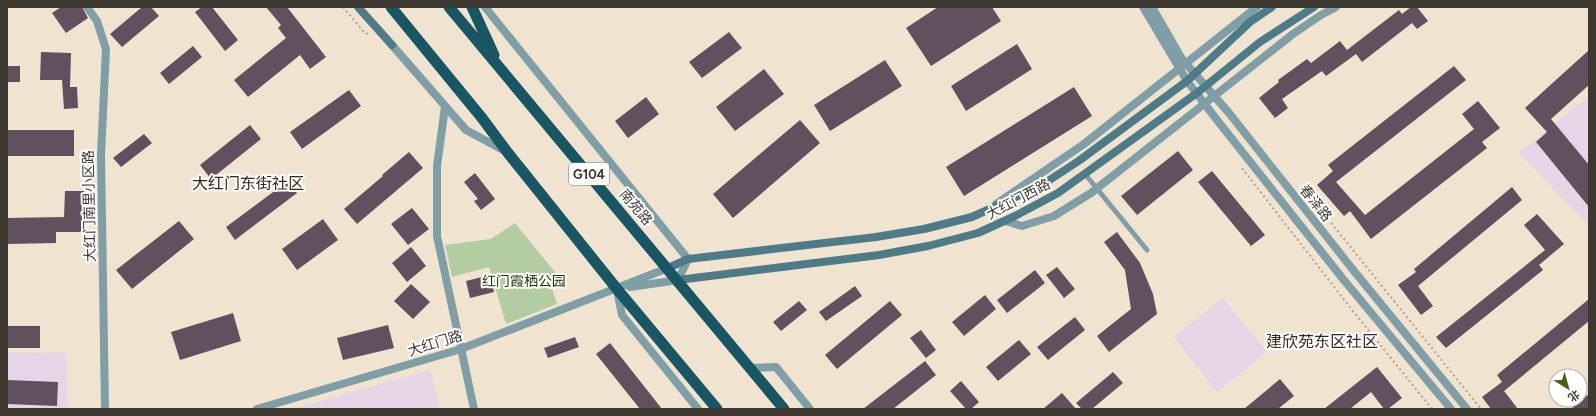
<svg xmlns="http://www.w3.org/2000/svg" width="1596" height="416" font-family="Figtree,'Noto Sans SC',sans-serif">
<rect width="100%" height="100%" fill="#f0e3d0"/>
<path fill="#e5d5e7" d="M1589,96V226L1519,153Z
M1223,298L1267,352L1217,392L1174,337Z
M7,352L66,353L68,409H7Z
M430,370L440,409H292Z"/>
<path fill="#b3cca2" d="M515,223L563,282L552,289L557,304L506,324L489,267L452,277L445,245L491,239Z"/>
<path fill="#61505d" d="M61,7H82L88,18L66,33L52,13Z
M142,7H151L159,16L122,47L110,34Z
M202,7H212L238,40L225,51L195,12Z
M266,7H287L326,57L310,69L300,55L248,97L234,80L286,38L278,28L281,25Z
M938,7H992L1001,21L931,66L906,28Z
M1411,7H1417L1428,21L1417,29L1412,23L1362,62L1356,54L1326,76L1322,71L1282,99L1288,108L1275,118L1259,98L1279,82L1278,80L1307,59L1311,63L1340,41L1347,50L1399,10L1402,14Z
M729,32L742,48L702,78L689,62Z
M1017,44L1032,69L966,111L951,86Z
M193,46L202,57L169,84L160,73Z
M1589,50V85L1551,119L1589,165V207L1536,142L1547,132L1525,108Z
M41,52L71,53L70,87H77L78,108L64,109L62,80H40Z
M885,60L902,86L830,131L814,105Z
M7,66H20V82H7Z
M1454,66L1466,80L1336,182L1365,215L1474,129L1462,114L1478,101L1500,128L1482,142L1487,148L1371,239L1350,211L1344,216L1317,185L1333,171L1328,165Z
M764,69L784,94L735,131L716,107Z
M1074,87L1092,116L964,196L946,167Z
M349,90L361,106L302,149L290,132Z
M646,97L659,114L628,138L615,121Z
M800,120L820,143L733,218L713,194Z
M250,125L261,139L211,179L200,165Z
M7,130H74V156H7Z
M144,134L152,143L121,167L113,158Z
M1178,151L1193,170L1137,215L1121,196Z
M409,152L423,168L357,224L344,209L383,176L382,175Z
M1212,171L1265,235L1251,246L1198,182Z
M475,173L495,199L481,210L474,201L478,199L464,182Z
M288,181L297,193L235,240L226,227Z
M1512,187L1522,200L1418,286L1433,306L1421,315L1398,285L1416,272L1414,269Z
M65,191H84L83,232H56V243L7,244V218L64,217Z
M412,208L429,229L408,245L391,224Z
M1537,214L1564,244L1539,265L1543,270L1446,348L1436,337L1545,250L1524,225Z
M323,219L338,240L297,270L282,249Z
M179,221L194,239L132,289L116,270Z
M1117,232L1140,263L1153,294L1157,314L1109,352L1097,336L1131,309L1125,270L1104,242Z
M411,247L426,266L407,282L392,263Z
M1057,267L1075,289L1064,298L1046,275Z
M1035,270L1045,283L1007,313L997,300Z
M490,275L494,292L470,298L466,281Z
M411,284L430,302L413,319L394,301Z
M855,286L862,296L826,321L819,312Z
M985,295L996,309L964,336L952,322Z
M1589,299V321L1504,391L1518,409H1491L1482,397L1502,382L1497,375Z
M799,301L807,310L781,331L773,322Z
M890,301L902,315L837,369L825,355Z
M233,313L241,341L180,360L171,332Z
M1075,317L1085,330L1048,360L1037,347Z
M388,325L394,348L343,360L337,338Z
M7,326H40V348H7Z
M921,330L936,350L926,358L910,338Z
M575,337L579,347L548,358L544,348Z
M1019,340L1031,354L998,381L986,367Z
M610,343L662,409H640L596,354Z
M925,361L936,375L893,409H863Z
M1377,367L1402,398L1388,409H1384L1371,392L1350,409H1324Z
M1113,372L1123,383L1092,409H1082L1076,403Z
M1280,379L1294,396L1278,409H1244Z
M7,380L58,382L57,406L7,404Z
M961,381L979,402L971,409H966L950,391Z
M1062,393L1076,409H1043Z
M1589,394V409H1571Z"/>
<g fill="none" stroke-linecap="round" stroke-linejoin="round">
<path stroke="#ada394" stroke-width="2" stroke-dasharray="2 3" stroke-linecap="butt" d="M343,7L364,32L369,35
M1242,168L1352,310L1432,409
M1311,201L1315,203L1481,409"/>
<path stroke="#809ea6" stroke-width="5" d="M1085,174L1147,250"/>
<path stroke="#809ea6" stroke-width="8" d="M87,7L97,21L106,49L101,155L105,409
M996,204L1084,144L1257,7
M1005,221L1022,226L1054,216L1091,193L1293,34L1321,15L1336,7"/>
<path stroke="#809ea6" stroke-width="8" d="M485,7L688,259L678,280L630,287
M1143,7L1187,81L1217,120L1343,279L1451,409
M1152,7L1182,59L1229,113L1354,271L1467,409
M392,45L466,130L505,151
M445,107L437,166V236L474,409
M617,290L622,315L698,409
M750,368L776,367L810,409
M257,409L461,349L668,268"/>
<path stroke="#4d7b87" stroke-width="8" d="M358,7L392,45
M668,268L688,259L876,237L924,229L972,217L1042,185L1080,160L1187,81L1250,22L1272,7
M678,280L879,255L928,246L978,233L1015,216L1058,193L1197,93L1260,42L1314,7"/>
<path stroke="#185664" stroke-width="11" d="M391,7L482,118L508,153L617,289L717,409
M449,7L784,409
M472,7L494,55"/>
</g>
<g text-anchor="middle" stroke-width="4" stroke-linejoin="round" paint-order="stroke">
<rect fill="#fff" stroke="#77746e" stroke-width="1" x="569" y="163" width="40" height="22" rx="3"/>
<g font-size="13" font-weight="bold" fill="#3d3830">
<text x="589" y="179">G104</text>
</g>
<g font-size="14" fill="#3d3830" stroke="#fff">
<text transform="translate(1018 199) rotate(-28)" y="5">大红门西路</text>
<text transform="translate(1316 203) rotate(51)" y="5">春泽路</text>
<text transform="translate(89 206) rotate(-91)" y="5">大红门南里小区路</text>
<text transform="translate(636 207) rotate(50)" y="5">南苑路</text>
<text transform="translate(435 343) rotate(-17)" y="5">大红门路</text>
</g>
<g font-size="14" fill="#1c3800" stroke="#fff">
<text x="524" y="286">红门霞栖公园</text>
</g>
<g font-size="16" fill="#32291a" stroke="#fff">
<text x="248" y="189">大红门东街社区</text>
<text x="1322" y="347">建欣苑东区社区</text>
</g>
</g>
<rect width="1596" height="416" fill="none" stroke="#3d3830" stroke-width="16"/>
<g transform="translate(1568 388) rotate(143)"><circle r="19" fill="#ffffff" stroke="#b1afac"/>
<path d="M0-3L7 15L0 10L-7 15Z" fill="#49610f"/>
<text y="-6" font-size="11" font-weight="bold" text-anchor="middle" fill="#3d3830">北</text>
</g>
</svg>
